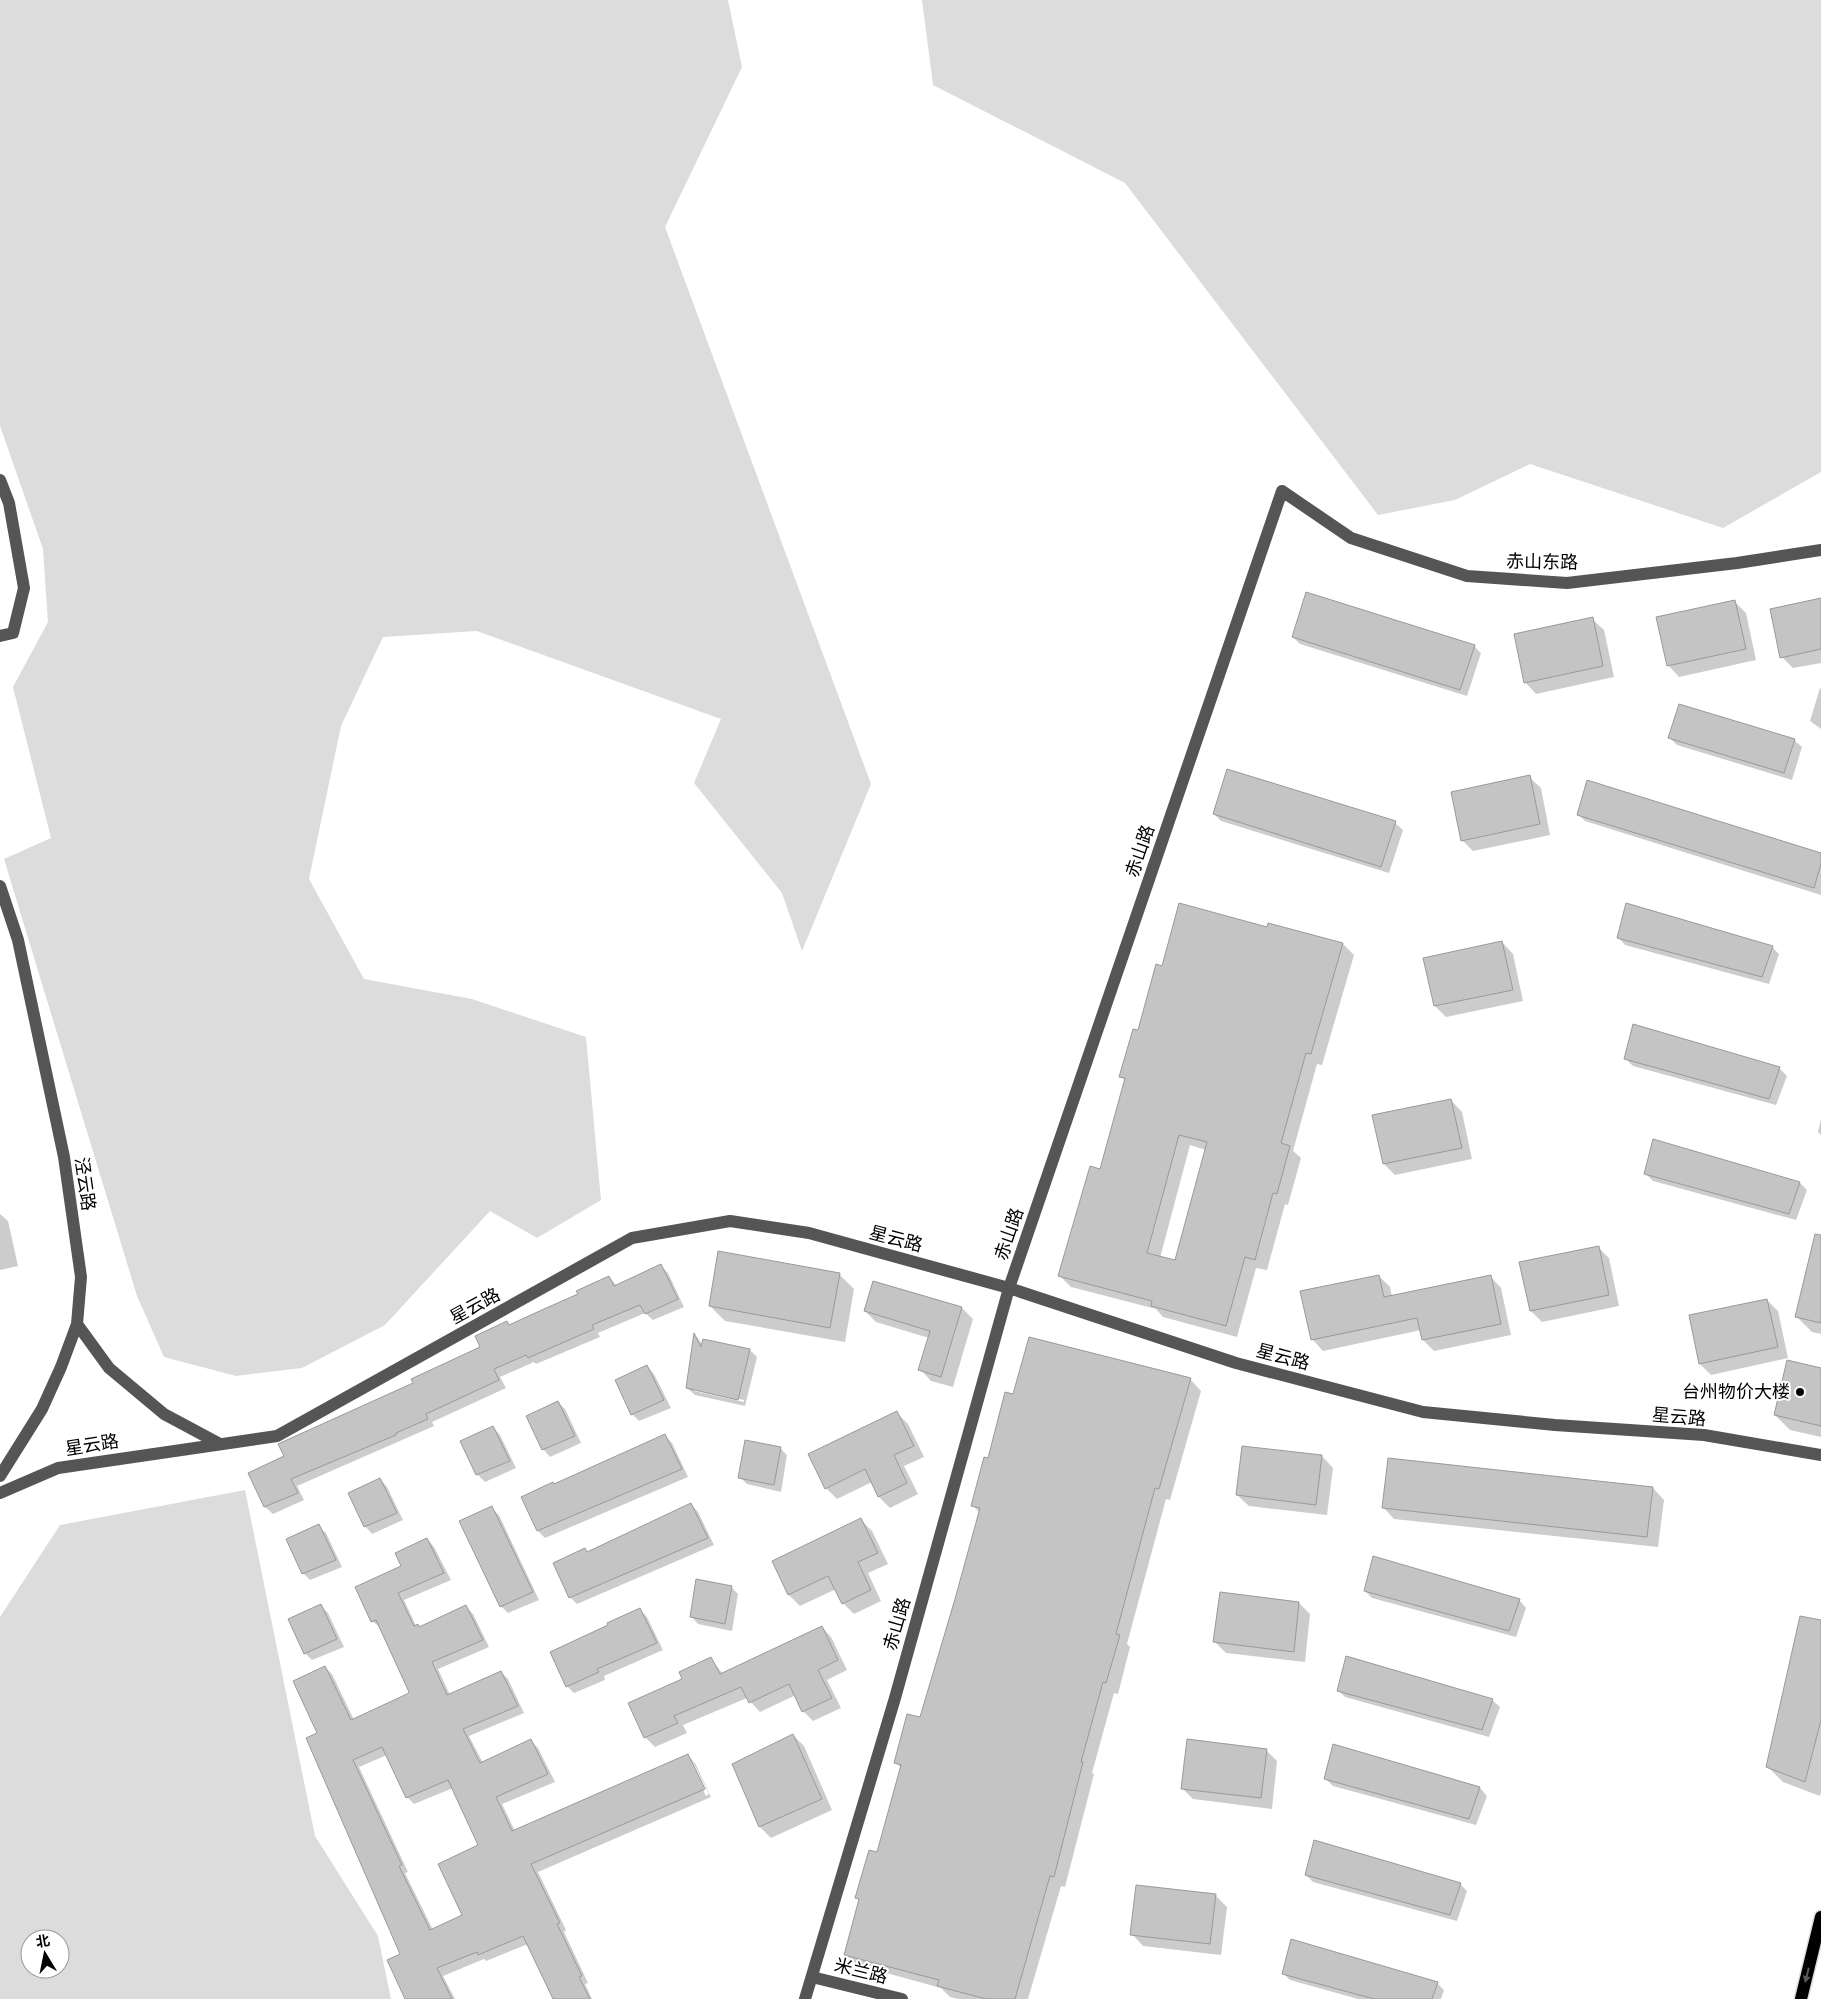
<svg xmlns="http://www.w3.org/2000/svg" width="1821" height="1999" font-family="'Alegreya Sans','Noto Sans SC',sans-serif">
<rect width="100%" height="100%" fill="#fff"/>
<path fill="#dcdcdc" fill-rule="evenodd" d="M0,0H728L742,67L665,227L871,784L802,951L782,893L694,783L721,719L477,631L383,637L341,726L309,879L364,979L472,999L586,1037L601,1200L537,1238L490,1211L385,1325L302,1368L236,1376L164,1357L137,1296L4,859L51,838L13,687L48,622L43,549L0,426Z
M922,0H1821V472L1723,528L1530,464L1455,500L1378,515L1125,183L933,85Z
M245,1490L315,1836L378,1936L391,1999H0V1617L60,1525ZM30,1939H60V1969H30Z"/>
<path fill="#0003" fill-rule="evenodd" d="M1821,599V663L1793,668L1782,657Z
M1735,602L1746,613L1756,660L1679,677L1668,665Z
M1592,619L1604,630L1614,677L1536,694L1525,682Z
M1293,637L1474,646L1481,653L1467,696L1300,644Z
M1820,688L1821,689V729L1810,721Z
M1670,738L1794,740L1802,747L1792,780L1677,745Z
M1529,777L1541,788L1550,835L1473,851L1462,840Z
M1214,814L1395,823L1403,830L1389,873L1221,821Z
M1578,814L1821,854V895L1585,821Z
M1268,928L1343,944L1354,955L1322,1065L1317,1064L1293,1151L1301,1158L1288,1205L1285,1204L1267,1270L1256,1268L1237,1337L1163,1317L1156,1309L1071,1287L1059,1275L1101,1170L1125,1081L1121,1076L1163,967ZM1190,1145L1206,1150L1176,1262L1160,1258Z
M1618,937L1772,947L1779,954L1769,984L1625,945Z
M1502,942L1513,954L1523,1001L1446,1017L1435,1006L1425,959Z
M1626,1059L1779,1068L1787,1076L1776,1105L1633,1066Z
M1451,1100L1462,1112L1472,1159L1395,1175L1384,1164Z
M1821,1119V1135L1818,1132Z
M1654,1141L1800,1183L1807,1190L1796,1220L1653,1181L1646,1174Z
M0,1214L8,1221L18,1266L0,1270Z
M1598,1247L1609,1258L1619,1306L1542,1322L1531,1311Z
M1821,1261V1334L1812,1332L1797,1317Z
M661,1266L668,1273L684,1307L653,1320L645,1313L598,1333L600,1337L536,1364L534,1362L500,1377L506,1388L432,1422L434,1426L297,1486L304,1500L273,1514L265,1507L250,1473L286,1457L481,1347L507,1323L510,1326L580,1295L609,1277L617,1286Z
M839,1274L854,1289L845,1342L725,1321L710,1306Z
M1379,1276L1390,1287L1392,1297L1490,1276L1501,1288L1511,1335L1434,1351L1423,1340L1421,1330L1323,1351L1312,1339Z
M874,1282L962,1308L973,1319L953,1387L931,1381L920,1369L929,1338L876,1322L865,1311Z
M1767,1300L1778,1311L1788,1358L1711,1375L1700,1364Z
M695,1335L703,1345L704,1340L750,1350L757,1357L745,1406L695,1395L687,1388ZM694,1389L744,1400V1402L694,1391Z
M647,1366L654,1374L671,1408L639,1421L632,1414Z
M1821,1369V1437L1790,1430L1775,1415Z
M1190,1379L1201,1391L1170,1500L1166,1499L1127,1644L1130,1647L1118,1694L1114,1693L1092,1773L1094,1774L1065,1887L1061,1886L1028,1999H958L950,1997L941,1988L857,1965L845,1954L860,1901L857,1898L878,1854L901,1768L896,1762L920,1719L956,1599L980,1513L972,1505L1014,1396Z
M558,1402L565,1409L581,1443L550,1457L543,1449Z
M897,1413L908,1424L924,1457L904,1466L918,1494L890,1508L879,1497L872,1482L837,1499L826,1488Z
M493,1427L500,1435L516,1468L485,1482L477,1474Z
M665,1436L672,1443L688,1477L545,1538L538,1531L522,1498L555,1486Z
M780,1448L787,1455L781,1492L747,1484L740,1477Z
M1322,1456L1333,1468L1327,1515L1249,1506L1237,1495Z
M380,1479L387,1487L403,1520L372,1534L365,1526Z
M1653,1488L1664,1500L1658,1547L1394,1519L1383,1507Z
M691,1504L698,1512L714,1545L577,1604L570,1597L585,1550L588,1553Z
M491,1508L499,1515L539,1600L508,1613L501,1606Z
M861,1520L872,1531L888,1564L868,1573L881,1601L854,1614L843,1603L836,1589L800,1606L789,1595L773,1561Z
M318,1526L326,1533L342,1567L310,1580L303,1573Z
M427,1539L434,1547L451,1580L404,1600L416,1626L419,1628L466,1607L473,1614L489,1647L438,1669L450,1695L501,1672L508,1679L524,1713L469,1736L483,1763L531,1741L538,1748L555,1782L502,1804L515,1831L688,1756L695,1763L711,1797L538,1872L566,1930L564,1932L588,1983L585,1984L592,1999H554L528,1944L486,1961L484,1959L443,1976L455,1999H407L402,1954L319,1734L325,1667L332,1674L354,1720L408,1695L410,1692L381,1628L372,1621L403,1567ZM387,1755L407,1797L414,1804L453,1788L480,1846L463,1916L433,1930L405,1873L408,1872L359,1767ZM690,1762H693L709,1794L706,1796Z
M731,1587L738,1594L732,1631L698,1624L691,1616Z
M1365,1591L1519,1600L1526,1608L1516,1637L1372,1598Z
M1221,1594L1299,1603L1310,1614L1305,1662L1226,1653L1215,1642Z
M320,1605L328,1613L344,1647L312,1660L305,1653Z
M639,1609L647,1617L663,1650L604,1676L605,1680L574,1693L567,1686L610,1626Z
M1821,1621V1792L1820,1796L1783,1782L1767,1766Z
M822,1627L831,1637L847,1670L827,1680L841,1708L813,1721L803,1711L796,1695L760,1712L747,1698L683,1725L687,1733L655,1747L645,1737L683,1679L711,1659L723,1674Z
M1338,1690L1492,1700L1500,1707L1489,1737L1345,1697Z
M793,1735L804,1746L832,1810L771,1838L760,1827L733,1765Z
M1334,1746L1480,1788L1487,1796L1476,1825L1333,1786L1326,1779Z
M1266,1750L1277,1761L1272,1809L1193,1799L1182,1788Z
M1306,1875L1460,1884L1467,1891L1457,1921L1313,1882Z
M1216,1896L1227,1907L1221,1955L1143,1946L1132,1934Z
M1283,1973L1437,1983L1444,1990L1441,1999H1358L1290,1980Z"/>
<path fill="#c4c4c4" stroke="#999" fill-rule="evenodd" d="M1306,592L1475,645L1460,690L1292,637Z
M1821,598V649L1780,658L1770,609Z
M1735,600L1746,649L1667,666L1656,617Z
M1593,617L1603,666L1524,683L1514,634Z
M1679,704L1795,739L1784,773L1668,738Z
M1227,769L1396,821L1381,867L1213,814Z
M1530,775L1540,824L1461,841L1451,792Z
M1587,780L1821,853V864L1814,888L1577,815Z
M1179,903L1267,927L1268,923L1343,943L1311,1054L1306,1053L1281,1143L1290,1146L1277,1194L1273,1193L1255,1260L1245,1257L1226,1326L1151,1306L1152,1301L1058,1276L1090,1166L1100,1169L1125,1078L1119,1077L1133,1029L1138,1030L1156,964L1162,966ZM1179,1135L1207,1142L1175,1260L1147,1253Z
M1626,903L1773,946L1762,977L1617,938Z
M1502,941L1513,990L1434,1006L1423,958Z
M1633,1024L1780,1067L1769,1099L1624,1059Z
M1451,1099L1462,1148L1383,1164L1372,1115Z
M1653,1139L1800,1182L1789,1214L1644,1174Z
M1815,1234L1821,1235V1323L1795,1317Z
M1599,1246L1609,1295L1530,1311L1519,1262Z
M718,1251L840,1273L830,1328L709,1306Z
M661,1264L678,1299L645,1314L640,1305L592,1325L594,1329L528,1358L526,1355L494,1369L499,1380L426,1414L428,1419L396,1433V1435L291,1479L298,1493L264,1507L248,1473L284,1456L278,1444L413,1383L411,1379L480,1347L475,1336L507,1321L509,1325L544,1309L578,1294L576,1291L609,1276L614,1286Z
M1379,1275L1384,1297L1491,1275L1501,1324L1422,1340L1417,1318L1311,1340L1300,1291Z
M873,1281L962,1307L941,1377L918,1370L930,1331L864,1311Z
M1767,1299L1778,1347L1699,1364L1689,1315Z
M694,1333L701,1347L703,1339L750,1349L738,1400L686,1388Z
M1029,1337L1191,1378L1159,1489L1155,1488L1116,1634L1120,1635L1106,1683L1103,1682L1081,1762H1083L1054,1877L1050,1876L1015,1999H986L937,1986L939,1980L844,1955L859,1899L855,1898L869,1850L877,1852L901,1765L894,1763L907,1714L920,1717L955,1599L980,1508L971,1506L984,1457L988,1458L1005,1392L1013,1394Z
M1787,1360L1821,1368V1426L1774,1415Z
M647,1365L664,1400L631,1415L615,1380Z
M558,1401L575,1436L542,1450L526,1416Z
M897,1411L914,1446L894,1455L907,1483L878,1497L865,1469L825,1489L808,1454Z
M493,1426L510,1461L476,1475L460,1441Z
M665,1434L682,1469L537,1531L521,1497L553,1482L554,1484Z
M745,1440L781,1447L774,1485L738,1478Z
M1242,1446L1322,1455L1316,1505L1236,1495Z
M1388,1458L1653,1487L1647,1537L1382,1508Z
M380,1478L397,1513L364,1527L348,1493Z
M691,1503L708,1538L569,1598L553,1563L585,1548L587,1552Z
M492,1506L533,1592L500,1607L459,1521Z
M861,1518L878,1553L858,1562L871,1590L842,1604L828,1576L788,1595L772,1561Z
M319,1524L336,1560L302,1574L286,1539Z
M427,1538L444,1573L398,1593L414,1626L418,1624L419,1627L466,1605L483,1640L432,1662L447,1695L501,1671L518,1706L463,1729L480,1763L531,1739L548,1774L496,1797L512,1831L688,1754L705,1789L531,1864L560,1923L557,1924L582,1976L579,1977L590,1999H553L523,1936L478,1955L477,1952L437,1968L452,1999H405L387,1960L400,1954L306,1738L317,1733L293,1681L325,1666L351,1720L407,1694L409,1692L376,1620L371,1622L355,1587L401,1566L395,1553ZM382,1747L406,1798L448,1780L478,1845L438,1864L462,1915L430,1930L399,1866L402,1865L353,1760Z
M1373,1556L1520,1599L1509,1631L1364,1591Z
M696,1579L732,1586L725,1624L690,1617Z
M1220,1592L1299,1602L1294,1652L1213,1642Z
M321,1604L337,1639L304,1654L288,1619Z
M640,1608L657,1643L597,1669L599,1672L566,1687L550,1652L608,1625L607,1623Z
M1800,1616L1821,1620V1720L1805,1782L1766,1767Z
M822,1626L838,1660L818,1670L832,1698L802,1712L789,1684L749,1703L741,1687L674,1716L678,1723L644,1738L628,1703L682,1679L679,1672L711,1657L720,1674Z
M1346,1656L1493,1699L1482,1730L1337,1691Z
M793,1734L822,1799L759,1827L732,1764Z
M1187,1739L1267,1749L1261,1798L1181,1789Z
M1333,1744L1480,1787L1469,1819L1324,1779Z
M1314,1840L1461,1883L1450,1915L1305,1875Z
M1136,1885L1216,1894L1210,1944L1130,1935Z
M1291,1939L1438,1982L1432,1999H1374L1282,1974Z"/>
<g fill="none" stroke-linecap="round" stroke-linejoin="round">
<defs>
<path id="major" d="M1801,1999L1821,1917"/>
</defs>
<use href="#major" stroke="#dbdbdb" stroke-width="15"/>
<path stroke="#555" stroke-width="12" d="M0,480L9,503L24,588L13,633L0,636
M0,886L18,940L64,1157L81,1277L77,1324L61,1367L42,1409L0,1476
M77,1324L109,1368L164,1414L220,1444
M0,1493L58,1468L277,1436L632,1238L730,1221L809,1233L1009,1288L1236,1363L1423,1412L1555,1425L1704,1435L1821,1455
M812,1977L902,1999
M805,1999L895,1698L1009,1288L1282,491L1351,538L1467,576L1567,583L1737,563L1821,550"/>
<use href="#major" stroke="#000" stroke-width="12"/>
</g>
<defs><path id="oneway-solid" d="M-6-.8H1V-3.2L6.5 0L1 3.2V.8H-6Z" transform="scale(1.25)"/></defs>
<use fill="#595959" href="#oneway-solid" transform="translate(1807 1975) rotate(104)"/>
<circle fill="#000" stroke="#fff" stroke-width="2" cx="1800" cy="1392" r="5"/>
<g text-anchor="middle" stroke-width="4" stroke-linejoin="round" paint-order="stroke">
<g font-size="18" fill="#000" stroke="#fff">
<text transform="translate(1542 562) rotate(1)" y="6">赤山东路</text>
<text transform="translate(1140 851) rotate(-71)" y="6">赤山路</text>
<text transform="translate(85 1184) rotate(82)" y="6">泾云路</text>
<text transform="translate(1009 1234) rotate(-71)" y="6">赤山路</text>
<text transform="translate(896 1239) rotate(15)" y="6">星云路</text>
<text transform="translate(475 1306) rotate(-29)" y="6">星云路</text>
<text transform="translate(1283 1357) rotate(15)" y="6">星云路</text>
<text transform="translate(1679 1417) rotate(5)" y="6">星云路</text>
<text transform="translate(92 1445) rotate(-9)" y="6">星云路</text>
<text transform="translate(897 1624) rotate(-74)" y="6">赤山路</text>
<text transform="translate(861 1971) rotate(14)" y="6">米兰路</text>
</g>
<g font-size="18" fill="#000" stroke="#fff" text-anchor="end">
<text x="1790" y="1398">台州物价大楼</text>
</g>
</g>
<g transform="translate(45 1954) rotate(350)"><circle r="24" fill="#ffffff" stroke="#999999"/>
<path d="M0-4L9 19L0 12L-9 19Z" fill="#000000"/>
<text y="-8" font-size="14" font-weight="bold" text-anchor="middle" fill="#000000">北</text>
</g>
</svg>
